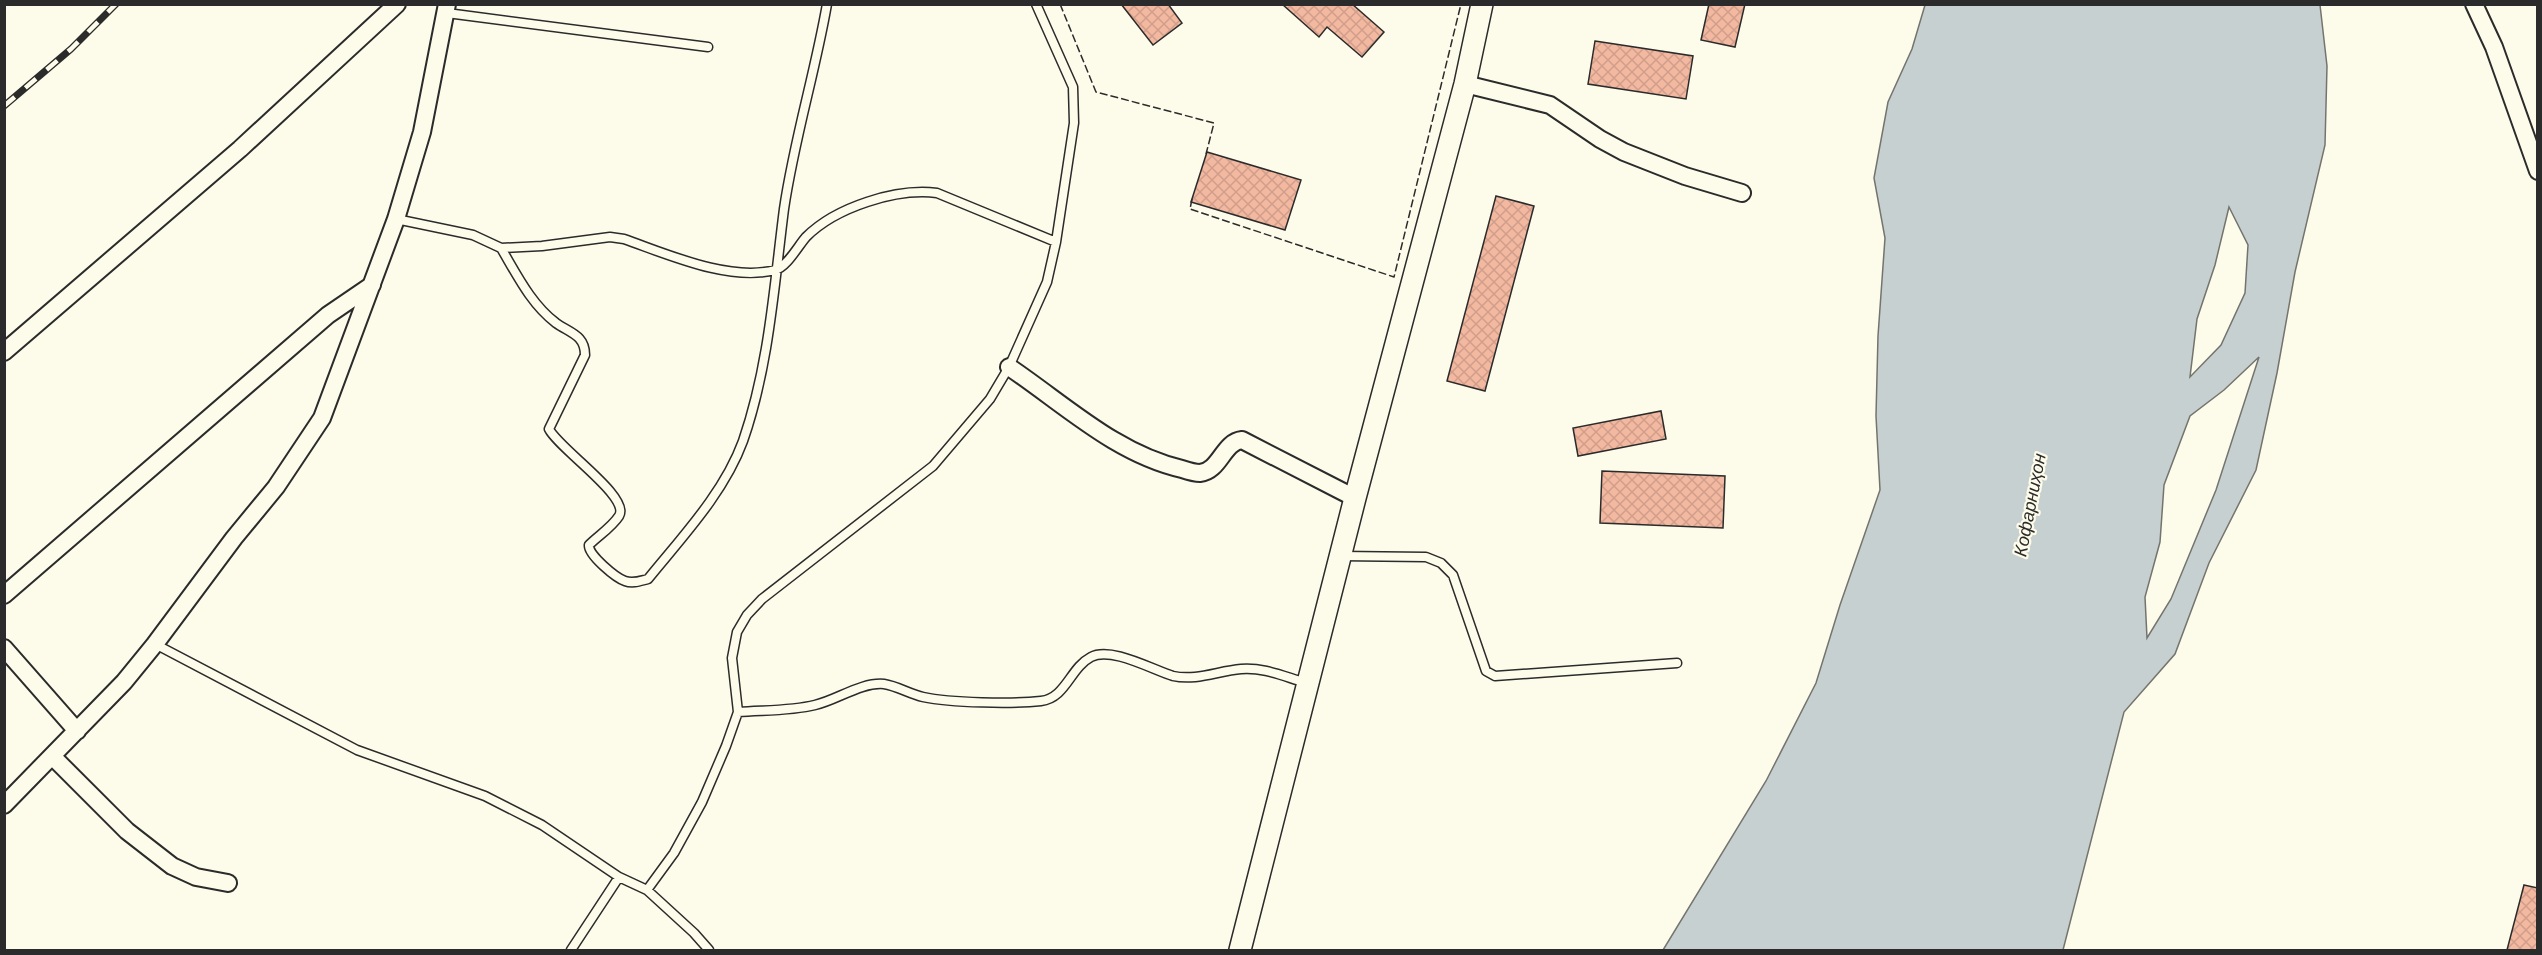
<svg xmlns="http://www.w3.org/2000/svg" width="2542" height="955" font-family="'DM Sans',sans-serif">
<defs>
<pattern id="building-cross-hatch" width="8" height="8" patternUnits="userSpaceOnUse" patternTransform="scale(1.5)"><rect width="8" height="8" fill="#f2b8a0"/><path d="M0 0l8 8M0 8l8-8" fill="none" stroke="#d09e8a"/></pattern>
</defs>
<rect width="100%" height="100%" fill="#fdfbea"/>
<path fill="#c7d0d0" stroke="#74746e" stroke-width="1.5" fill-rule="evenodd" d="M1925,5H2320L2327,66L2325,145L2295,272L2277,373L2256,470L2209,563L2175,654L2124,712L2063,950H1663L1766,781L1816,683L1840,605L1880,490L1876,416L1878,336L1885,238L1874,178L1888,102L1912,49ZM2229,207L2248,245L2245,293L2221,345L2190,377L2197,319L2215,265ZM2259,357L2216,490L2171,599L2147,638L2145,597L2160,542L2164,485L2190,416L2224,390Z"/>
<path fill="url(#building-cross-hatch)" stroke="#2b2b2b" stroke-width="1.5" d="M1121,4H1168L1182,23L1153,45Z
M1282,4H1352L1384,32L1362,57L1327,27L1319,37Z
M1709,4H1745L1735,47L1701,40Z
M1595,41L1693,56L1686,99L1588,84Z
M1207,152L1301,180L1285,230L1191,202Z
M1496,196L1534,206L1485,391L1447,381Z
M1661,411L1666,439L1578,456L1573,428Z
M1602,471L1725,476L1723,528L1600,523Z
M2524,885L2538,888V950H2507Z"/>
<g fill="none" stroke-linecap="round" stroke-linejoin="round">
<defs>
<path id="service" d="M827,4C815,73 794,140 784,209C774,287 769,366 743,441C724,493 682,537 648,579C640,581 633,584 625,581C616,578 588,555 589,545C598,536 612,527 619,516C631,497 559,449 549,429L585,355C585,335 570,333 556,323C531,304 517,275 501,248L542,246L610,237L624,239C667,254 729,282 775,270C787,267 798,246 806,237C836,207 896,188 937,193L1056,242
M447,13L708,47
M396,219L473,235L501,248
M1340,556L1426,557L1441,563L1453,575L1486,671L1495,676L1677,663
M155,644L357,750L485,796L542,825L619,877L647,890L694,933L709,950
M738,712C764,710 791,711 815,705C837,700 861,682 884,684C897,686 910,694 923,697C951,703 1013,704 1041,701C1066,698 1070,668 1091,657C1111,646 1153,670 1173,676C1196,681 1218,671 1241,669C1264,667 1285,677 1307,683
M647,890L674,853L702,802L726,746L738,712L732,658L737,632L747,615L762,599L933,466L990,399L1009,367L1047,282L1056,242L1074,123L1073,87L1036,4
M571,950L619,877"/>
<path id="minor" d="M2474,4L2494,47L2538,171
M1465,84L1550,105L1600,139L1624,152L1685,176L1742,193
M4,352L240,149L397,4
M1009,367C1064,404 1116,454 1182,469C1188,471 1195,473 1200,473C1220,471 1223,442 1242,440L1355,498
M4,595L328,315L372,285
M4,648L77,731
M52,756L127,831L172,866L196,877L228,883
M4,805L124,682L155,644L234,538L276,487L322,418L396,219L422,132L447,4"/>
<path id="tertiary" d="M1240,950L1355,498L1465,84L1482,4"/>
</defs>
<use href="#service" stroke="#2b2b2b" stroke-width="11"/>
<use href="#minor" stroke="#2b2b2b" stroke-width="20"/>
<use href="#tertiary" stroke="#2b2b2b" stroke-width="24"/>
<use href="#service" stroke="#fdfbea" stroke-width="8"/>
<use href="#minor" stroke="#fdfbea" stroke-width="16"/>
<use href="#tertiary" stroke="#fdfbea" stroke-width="21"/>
<defs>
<path id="rail" d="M4,106L71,49L116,4"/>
</defs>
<use href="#rail" stroke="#2b2b2b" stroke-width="7"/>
<use href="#rail" stroke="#fdfbea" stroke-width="4.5" stroke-dasharray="14" stroke-linecap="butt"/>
<path stroke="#2b2b2b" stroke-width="1.5" stroke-dasharray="8 3" stroke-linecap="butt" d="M1060,4L1096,92L1214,123L1206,154
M1192,199L1190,209L1394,277L1461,4"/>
</g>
<g text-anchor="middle" stroke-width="4.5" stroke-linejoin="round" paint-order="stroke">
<g font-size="18" font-style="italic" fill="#2b2b2b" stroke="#fdfbea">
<text transform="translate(2030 505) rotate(-79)" y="6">Кофарниҳон</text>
</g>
</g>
<rect width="2542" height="955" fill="none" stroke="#2b2b2b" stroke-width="12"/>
</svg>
